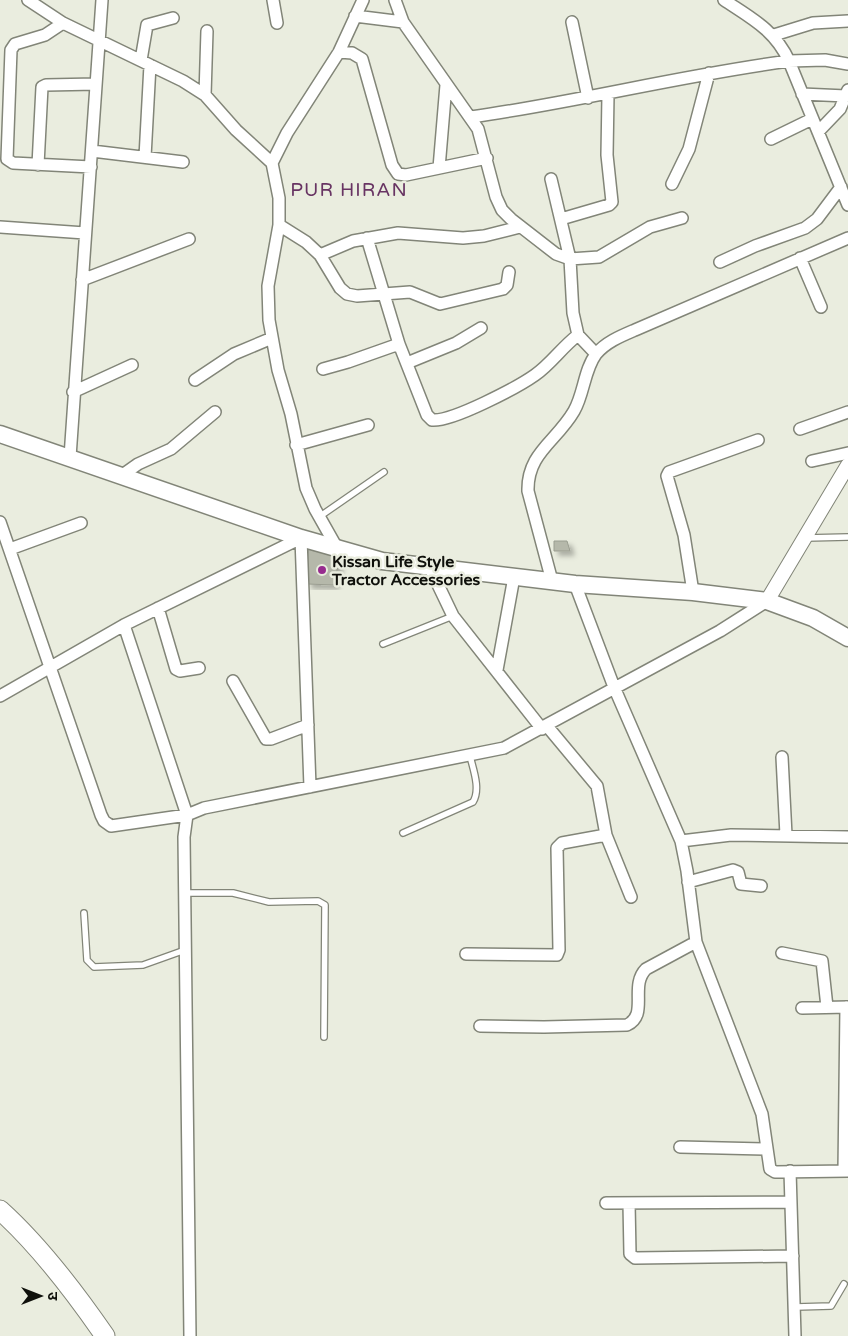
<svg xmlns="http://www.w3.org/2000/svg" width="848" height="1336" font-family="'Varela Round','Noto Sans Devanagari',sans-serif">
<defs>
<filter id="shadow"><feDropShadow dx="4.5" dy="4.5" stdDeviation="2.5" flood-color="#0004"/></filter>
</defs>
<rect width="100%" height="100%" fill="#eaeddf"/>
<path fill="#b5b8aa" stroke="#9a9d90" filter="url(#shadow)" d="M554,541H567L570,551H554Z
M308,548L340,557L334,585L307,584Z"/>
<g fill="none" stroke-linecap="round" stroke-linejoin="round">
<defs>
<path id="service" d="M319,517L384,472
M806,538L848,537
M383,644L453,616
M403,833L473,802C481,789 473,769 470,756
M184,893H233L269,902L318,901L325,905L324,1037
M84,913L87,960L94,967L143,965L185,950
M796,1307L831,1306L844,1284"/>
<path id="minor" d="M28,0L63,23L183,81L205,95L236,130L272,163
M273,0L277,23
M363,0L339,52L287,133L272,163L279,198V225L306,242L320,255L340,288L347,294L357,296L410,292L440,304L503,289L507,285L509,272
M395,0L403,22L478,129L496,197L502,210L511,219L556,254L570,259L599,257L650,227L682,218
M724,0C751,18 775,30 789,61L825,60L848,64
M355,16L403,22
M572,22L588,98
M63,23L45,35L15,44L11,50L7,159L13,163L91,167
M774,35L813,23L848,21
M339,52L352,53L362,59L392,165L398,174L406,175L487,158
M141,60L147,25L173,18
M802,94L846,96
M205,95L207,31
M471,117C578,102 682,75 789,61L848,205
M818,132L840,109L848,90
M771,139L812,119
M92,151L183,162
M145,157L150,65
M38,165L42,87L46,85L96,84
M439,168L446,85
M551,179L570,259L573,313L578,335L596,354
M672,184L689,149L709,73
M561,219L609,205L612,202L607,155L608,95
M279,225L268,286L269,320L278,370L291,414L306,488L315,509L337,548
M0,227L85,233
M367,238L399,344L427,415L432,420C452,422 518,387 535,375C551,364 562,347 578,335
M320,255L353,241L398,233L463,238L484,236L520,227
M800,258L821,307
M720,262L755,246L805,228L817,219L841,187
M82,280L189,239
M407,363L456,343L481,328
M323,369L348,362L399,344
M195,380L234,354L272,338
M73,392L132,365
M800,429L848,412
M296,445L368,425
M70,457L102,0
M812,461L848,453
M121,476L138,464L171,449L215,412
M0,522L101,815L104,821L111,826L187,815L204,808L504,748L720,631L767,601
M10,549L81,523
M430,568L453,616L542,729
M552,581L528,491C527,453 556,442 574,411C584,394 584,370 596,354C606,342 621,336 635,330L848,238
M575,584L614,687L681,841L687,871L696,942L762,1114L770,1169L775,1172L848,1171
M693,592L684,535L667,476L669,472L758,440
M158,608L176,669L180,671L199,668
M124,625L187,815L184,837L190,1336
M497,670L514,577
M233,681L266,739H271L308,725
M0,696L124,625L301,538L310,787
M547,726L597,786L606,835L631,897
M782,757L786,835
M681,841L731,835L848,837
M688,882L733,870L738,872L741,884L761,886
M782,953L822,961L827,1007
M466,954L557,955L559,950L557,848L562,843L606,835
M802,1008L848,1007
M480,1026L544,1027L627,1025C649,1015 629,986 646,969L696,942
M680,1147L766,1149
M790,1171L795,1336
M844,1171L846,1007
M606,1203L791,1202
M629,1203L630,1254L635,1258L793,1256"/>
<path id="tertiary" d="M767,601L848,465"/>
<path id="secondary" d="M0,434L301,538L382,561L575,584L693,592L767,601L813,618L848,638"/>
<path id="trunk" d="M0,1210C40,1246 74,1291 105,1336"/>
</defs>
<use href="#service" stroke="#828578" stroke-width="8"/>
<use href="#minor" stroke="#828578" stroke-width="14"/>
<use href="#tertiary" stroke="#828578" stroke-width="16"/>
<use href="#secondary" stroke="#828578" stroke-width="19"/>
<use href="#trunk" stroke="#828578" stroke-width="21"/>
<use href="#service" stroke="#fff" stroke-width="5.5"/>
<use href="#minor" stroke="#fff" stroke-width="11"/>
<use href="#tertiary" stroke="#fff" stroke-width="14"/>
<use href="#secondary" stroke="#fff" stroke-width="16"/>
<use href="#trunk" stroke="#fff" stroke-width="19"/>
</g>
<circle fill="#972c8f" stroke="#eaeddf" stroke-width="2" cx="322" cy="570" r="5"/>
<g text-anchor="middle" stroke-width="5" stroke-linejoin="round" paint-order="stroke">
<g font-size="16" font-weight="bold" fill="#0f100b" stroke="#eaeddf" text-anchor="start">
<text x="332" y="567">Kissan Life Style<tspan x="332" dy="18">Tractor Accessories</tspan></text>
</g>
<g font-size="19" letter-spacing="1" fill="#683463" stroke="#eaeddf">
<text x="349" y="196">PUR HIRAN</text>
</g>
</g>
<g transform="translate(40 1296) rotate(90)" stroke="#eaeddf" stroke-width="4" paint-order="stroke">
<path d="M0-4L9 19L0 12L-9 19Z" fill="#0f100b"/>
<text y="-8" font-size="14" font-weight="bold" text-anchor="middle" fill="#0f100b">उ</text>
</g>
</svg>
